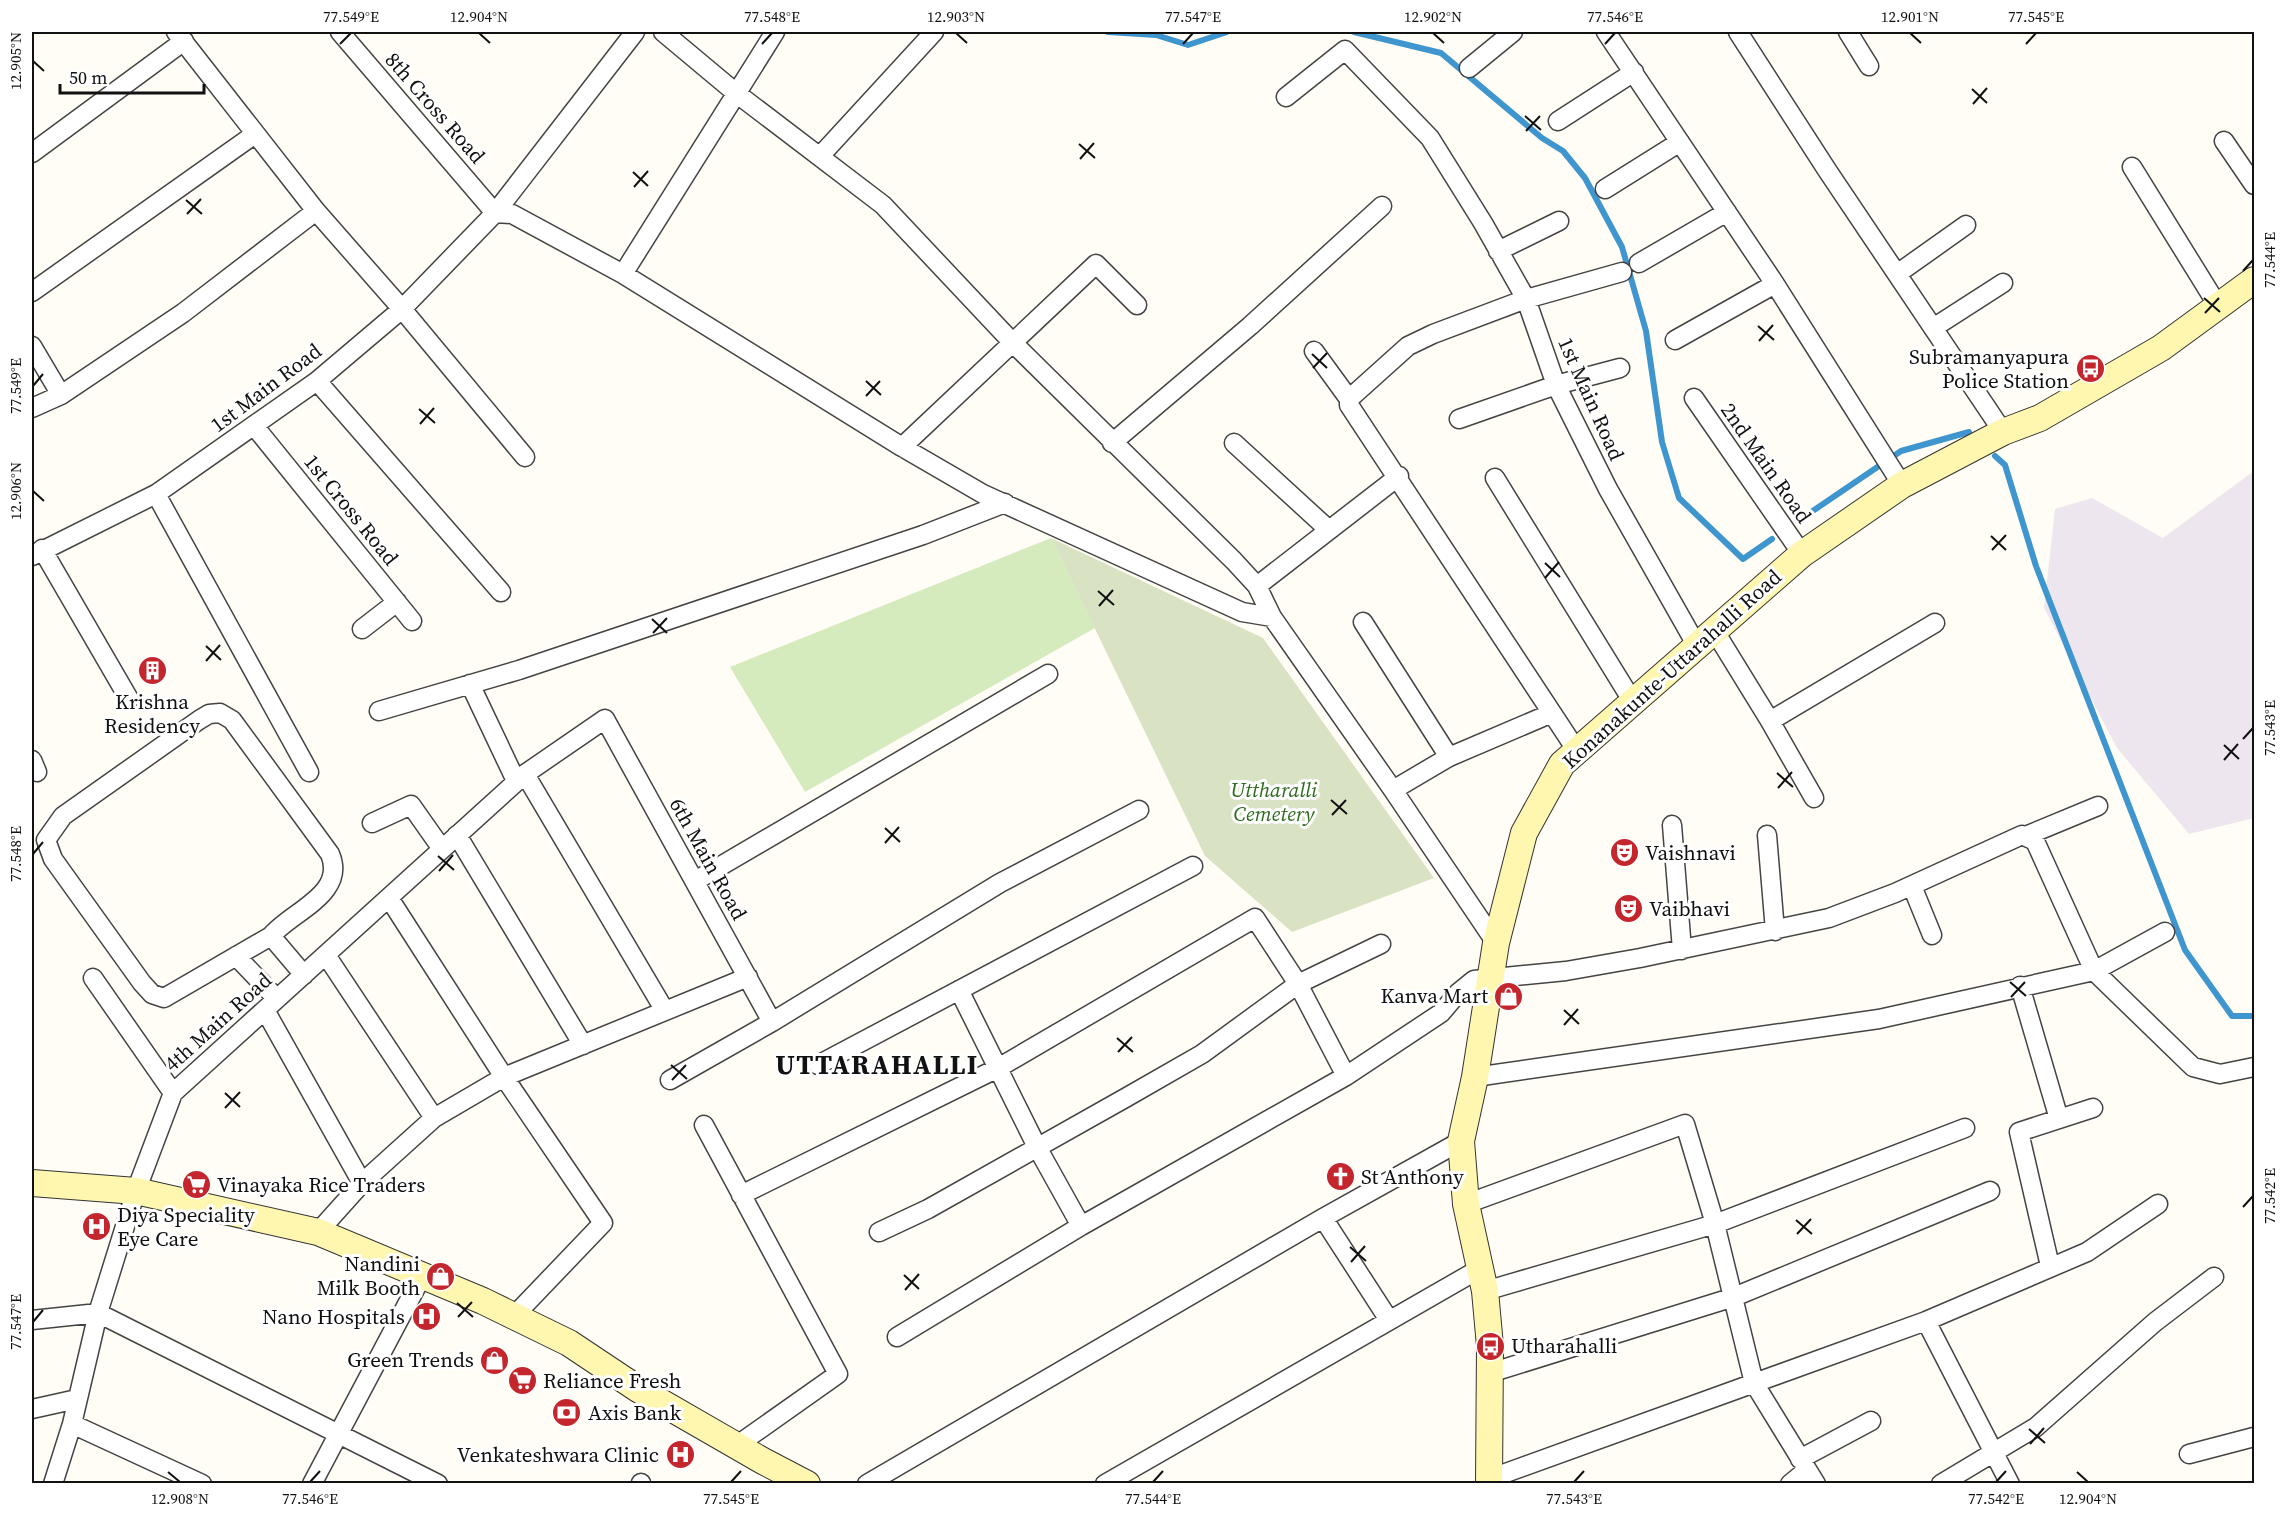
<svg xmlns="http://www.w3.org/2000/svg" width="2286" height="1515" font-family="'Source Serif 4',serif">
<rect width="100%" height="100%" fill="#fffdf5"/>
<path fill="#eee6ef" d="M2254,471V818L2189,834L2117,748L2044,608L2055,509L2092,498L2163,538Z"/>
<path fill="#d5ebbd" d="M1051,538L1095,628L805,792L730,667Z"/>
<path fill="#d9e3c4" d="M1051,538L1263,638L1434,878L1292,932L1205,856Z"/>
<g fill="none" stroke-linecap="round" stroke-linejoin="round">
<path stroke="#3f96cf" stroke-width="6" d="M1108,32L1156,35L1188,45L1227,32
M1354,32L1441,53L1542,138L1563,151L1585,178L1622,247L1646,331L1662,442L1679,498L1743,559L1772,539
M1995,456L2005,465L2036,566L2185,950L2232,1016H2254
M1798,521L1901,451L1969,432"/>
<defs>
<path id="minor" d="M176,32L316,211L402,309L525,457
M340,32L495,213
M663,32L736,93L883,205L1013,343L1234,561L1257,586L1272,617L1393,790L1496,943
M1606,32L1775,284L1902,485
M1738,32L1827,170L2003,432
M1848,32L1869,66
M1469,68L1513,32
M1286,97L1345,50L1430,138L1483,223L1526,299L1556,385L1608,489L1697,646
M1558,121L1634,72
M2224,141L2254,185
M32,153L184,41
M821,155L934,32
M2132,167L2218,306
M1605,189L1680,142
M495,213L512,214L623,274L902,447L983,494L1242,612L1272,617
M1498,251L1559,221
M1639,263L1727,212
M623,274L775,32
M1897,274L1966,225
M32,292L255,134
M1933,328L2003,283
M1675,340L1775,284
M32,346L61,395
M1314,351L1349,399V405L1577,751
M317,381L501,592
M1694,398L1802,554
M1349,399L1408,346L1433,334L1526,299L1622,272
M32,408L61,395L183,313L316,211
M1459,419L1556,385L1620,368
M255,427L412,621
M1112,443L1250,326L1382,206
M1234,443L1329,530
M902,447L1096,264L1137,305
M1495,478L1633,702
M156,494L309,772
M42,549L129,699
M32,556L156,494L317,381L402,309L495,213L635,32
M1257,586L1399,476
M1363,622L1449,757
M362,629L397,602
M1714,630L1770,721L1935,623
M470,684L516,781
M379,711L519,670L923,535L1005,503
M220,713L232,720L330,854C347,894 292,911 271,936L164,998L152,994L142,983L53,859L46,840L63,816L199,720L209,714Z
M1770,721L1814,798
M32,760L37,772
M525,774L665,1011
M1393,790L1449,757L1552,713
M372,823L411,805L442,849
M1672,825L1682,950
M457,835L583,1045
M1767,835L1775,931
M2028,835L2098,806
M695,881L1048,674
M1912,886L1932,935
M389,898L504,1077L603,1223L514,1316
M2165,932L2094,971L2193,1067L2220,1074L2254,1067
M271,936L304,975
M326,955L434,1118
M236,956L277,999
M93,978L173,1093
M2020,986L2059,1119
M959,990L1037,1147L1081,1226
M265,1010L362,1183
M818,1065L1193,866
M670,1080L772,1022L1000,883L1139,810
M704,1125L838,1374L736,1446
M741,1195L998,1068L1255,918L1298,984L1346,1076
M1466,1204L1685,1124L1715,1224L1754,1383L1816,1484
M1323,1218L1389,1320
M318,1232L362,1183L434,1118L504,1077L748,977
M879,1232L928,1209L1127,1097L1202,1054L1298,984L1381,944
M2050,1266L2019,1132L2093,1108
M1485,1291L1715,1224L1965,1128
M32,1320L98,1313L438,1484
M1926,1321L2010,1484
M897,1337L1081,1226L1346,1076L1441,1013L1458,993L1474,980L1566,971L1640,958L1829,918L1895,893L2022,835L2035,841L2094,971L1879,1019L1475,1077
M1490,1373L1734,1297L1990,1191
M32,1409L77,1399
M72,1424L202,1484
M2189,1454L2254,1437
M1800,1459L1871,1421
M1489,1479L1926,1321L2087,1252L2158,1204
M53,1484L72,1424L98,1313L136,1191L173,1093L525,774L605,719L772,1022
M312,1484L421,1278
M641,1484V1483
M867,1484L1323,1218L1461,1141
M1105,1484L1481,1268
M1790,1484L1807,1470
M1941,1484L2036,1427L2155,1322L2214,1277"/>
<path id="secondary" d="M32,1183L136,1191L318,1232L483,1301L569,1343L638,1389L763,1461L807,1484
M1489,1484L1490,1346L1485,1291L1466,1204L1461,1141L1475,1077L1496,943L1524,833L1562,764L1802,554L1902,485L2003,432L2040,418L2161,348L2254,280"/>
</defs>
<use href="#minor" stroke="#444" stroke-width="21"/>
<use href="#secondary" stroke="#333" stroke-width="28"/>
<use href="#minor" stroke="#fff" stroke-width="18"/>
<use href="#secondary" stroke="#fff6b0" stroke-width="26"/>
</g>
<path fill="none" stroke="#111" stroke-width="2" d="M479,33L490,43M956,33L967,43M1433,33L1444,43M1910,33L1921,43M340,44L351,33M762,44L772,33M1183,44L1193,33M1605,44L1615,33M2026,44L2036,33M33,61L44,71M1972,89L1987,103M1973,104L1987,88M1525,116L1541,130M1526,131L1540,116M1079,144L1095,158M1080,159L1094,143M633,172L648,186M634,187L648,171M186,200L202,214M187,214L201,199M2243,271L2253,260M2204,298L2220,312M2205,313L2219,298M1758,326L1774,340M1759,341L1773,325M1312,354L1327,368M1313,368L1327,353M866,381L881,395M33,386L43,374M866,396L880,381M419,409L435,423M420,424L434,408M33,491L44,501M1991,536L2006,550M1992,550L2006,535M1545,563L1560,577M1545,578L1559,562M1098,591L1114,605M1099,606L1113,590M652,619L667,633M653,633L667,618M206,646L221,660M206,661L220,645M2243,739L2253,728M2224,745L2239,759M2224,760L2238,744M1777,773L1793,787M1778,788L1792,772M1331,800L1347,814M1332,815L1346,800M885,828L900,842M885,843L899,827M33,854L43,842M438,856L454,870M439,871L453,855M2010,982L2026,996M2011,997L2025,982M1564,1010L1579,1024M1564,1025L1578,1009M1117,1038L1133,1052M1118,1052L1132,1037M671,1065L687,1079M672,1080L686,1065M225,1093L240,1107M225,1108L240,1092M2243,1207L2253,1196M1796,1220L1812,1234M1797,1234L1811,1219M1350,1247L1366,1261M1351,1262L1365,1246M904,1275L919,1289M905,1290L919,1274M457,1303L473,1317M458,1317L472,1302M33,1322L43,1310M2029,1429L2045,1443M2030,1444L2044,1428M168,1472L180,1482M2077,1472L2088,1482M310,1482L320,1471M731,1482L741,1471M1153,1482L1163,1471M1574,1482L1584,1471M1996,1482L2006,1471"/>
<defs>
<symbol id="bus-disc" viewBox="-11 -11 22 22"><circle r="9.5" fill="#c4262e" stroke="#fff"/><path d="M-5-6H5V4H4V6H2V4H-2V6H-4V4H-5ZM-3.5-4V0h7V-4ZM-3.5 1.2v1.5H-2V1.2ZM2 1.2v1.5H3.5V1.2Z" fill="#fff"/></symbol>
<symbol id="building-disc" viewBox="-11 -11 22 22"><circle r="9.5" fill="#c4262e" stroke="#fff"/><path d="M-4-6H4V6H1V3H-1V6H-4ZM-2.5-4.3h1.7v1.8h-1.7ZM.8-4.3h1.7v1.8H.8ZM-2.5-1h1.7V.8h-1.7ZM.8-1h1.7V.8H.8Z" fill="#fff"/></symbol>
<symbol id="theatre-disc" viewBox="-11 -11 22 22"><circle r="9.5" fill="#c4262e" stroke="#fff"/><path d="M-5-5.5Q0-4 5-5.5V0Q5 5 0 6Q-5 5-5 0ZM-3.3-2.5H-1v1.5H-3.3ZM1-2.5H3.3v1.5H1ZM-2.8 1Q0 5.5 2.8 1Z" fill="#fff"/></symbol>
<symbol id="shop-disc" viewBox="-11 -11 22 22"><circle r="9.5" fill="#c4262e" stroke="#fff"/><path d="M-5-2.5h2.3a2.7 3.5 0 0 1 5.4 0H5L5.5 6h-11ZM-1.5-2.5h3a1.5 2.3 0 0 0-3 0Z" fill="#fff"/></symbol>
<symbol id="church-disc" viewBox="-11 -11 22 22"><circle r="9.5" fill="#c4262e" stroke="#fff"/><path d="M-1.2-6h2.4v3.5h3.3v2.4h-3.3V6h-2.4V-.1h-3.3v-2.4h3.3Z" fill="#fff"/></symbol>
<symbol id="supermarket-disc" viewBox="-11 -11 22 22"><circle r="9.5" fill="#c4262e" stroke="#fff"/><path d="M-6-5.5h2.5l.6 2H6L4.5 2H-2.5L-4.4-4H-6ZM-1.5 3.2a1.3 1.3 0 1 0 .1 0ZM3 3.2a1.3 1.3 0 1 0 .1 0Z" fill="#fff"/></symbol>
<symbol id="hospital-disc" viewBox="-11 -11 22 22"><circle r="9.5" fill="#c4262e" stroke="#fff"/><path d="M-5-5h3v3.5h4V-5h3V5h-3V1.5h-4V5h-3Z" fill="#fff"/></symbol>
<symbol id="bank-disc" viewBox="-11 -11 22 22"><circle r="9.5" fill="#c4262e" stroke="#fff"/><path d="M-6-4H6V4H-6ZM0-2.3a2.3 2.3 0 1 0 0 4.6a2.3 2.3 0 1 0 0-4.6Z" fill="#fff"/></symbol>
</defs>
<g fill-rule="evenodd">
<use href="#bus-disc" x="2074" y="352" width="33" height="33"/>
<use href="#building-disc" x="136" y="654" width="33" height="33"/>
<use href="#theatre-disc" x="1608" y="836" width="33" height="33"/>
<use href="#theatre-disc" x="1612" y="892" width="33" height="33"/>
<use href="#shop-disc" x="1492" y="980" width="33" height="33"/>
<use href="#church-disc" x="1324" y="1160" width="33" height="33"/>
<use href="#supermarket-disc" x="180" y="1168" width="33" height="33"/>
<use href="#hospital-disc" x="80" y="1210" width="33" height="33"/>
<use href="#shop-disc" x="424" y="1260" width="33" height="33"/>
<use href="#hospital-disc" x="410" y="1300" width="33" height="33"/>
<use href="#bus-disc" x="1474" y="1330" width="33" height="33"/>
<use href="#shop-disc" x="478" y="1344" width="33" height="33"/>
<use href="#supermarket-disc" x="506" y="1364" width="33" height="33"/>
<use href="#bank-disc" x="550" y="1396" width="33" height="33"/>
<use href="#hospital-disc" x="664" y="1438" width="33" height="33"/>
</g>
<g text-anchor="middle" stroke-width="6" stroke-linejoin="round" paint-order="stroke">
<g font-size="21" fill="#111" stroke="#fff">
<text transform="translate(435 108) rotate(49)" y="7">8th Cross Road</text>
<text transform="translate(266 388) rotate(-37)" y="7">1st Main Road</text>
<text transform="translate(1591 399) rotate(66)" y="7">1st Main Road</text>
<text transform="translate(1766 463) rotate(55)" y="7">2nd Main Road</text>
<text transform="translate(351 510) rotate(51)" y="7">1st Cross Road</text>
<text transform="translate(1672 669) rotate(-42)" y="7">Konanakunte-Uttarahalli Road</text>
<text transform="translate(708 859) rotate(61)" y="7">6th Main Road</text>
<text transform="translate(218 1022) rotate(-42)" y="7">4th Main Road</text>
</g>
<g font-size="21" fill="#111" stroke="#fff" text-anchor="start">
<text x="2069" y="364" text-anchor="end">Subramanyapura<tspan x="2069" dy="24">Police Station</tspan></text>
<text x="152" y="709" text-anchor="middle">Krishna<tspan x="152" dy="24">Residency</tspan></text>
<text x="1645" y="860">Vaishnavi</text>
<text x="1649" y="916">Vaibhavi</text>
<text x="1488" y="1003" text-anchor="end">Kanva Mart</text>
<text x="1361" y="1184">St Anthony</text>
<text x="217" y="1192">Vinayaka Rice Traders</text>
<text x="117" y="1222">Diya Speciality<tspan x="117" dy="24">Eye Care</tspan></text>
<text x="420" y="1271" text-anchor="end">Nandini<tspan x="420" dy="24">Milk Booth</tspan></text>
<text x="405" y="1324" text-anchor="end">Nano Hospitals</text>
<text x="1511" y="1353">Utharahalli</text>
<text x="474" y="1367" text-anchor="end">Green Trends</text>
<text x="543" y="1388">Reliance Fresh</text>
<text x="588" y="1420">Axis Bank</text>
<text x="659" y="1462" text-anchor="end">Venkateshwara Clinic</text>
</g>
<g font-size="21" font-style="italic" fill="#2f6b1f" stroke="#fff">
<text x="1274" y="797">Uttharalli<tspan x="1274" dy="24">Cemetery</tspan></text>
</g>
<g font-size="27" font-weight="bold" letter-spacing="1.5" fill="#111" stroke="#fff">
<text x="877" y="1074">UTTARAHALLI</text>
</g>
</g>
<rect width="2286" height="1515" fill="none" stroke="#ffffff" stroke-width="66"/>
<path d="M60 84v9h144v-9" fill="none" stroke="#111111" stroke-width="3"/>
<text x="69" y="84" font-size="18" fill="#111111" stroke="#ffffff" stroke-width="4.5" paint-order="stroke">50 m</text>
<rect x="33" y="33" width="2220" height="1449" fill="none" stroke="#111" stroke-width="2"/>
<g font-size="15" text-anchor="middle" fill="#111">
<text x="351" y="22">77.549°E</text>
<text x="479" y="22">12.904°N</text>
<text x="772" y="22">77.548°E</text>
<text x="956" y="22">12.903°N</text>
<text x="1193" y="22">77.547°E</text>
<text x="1433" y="22">12.902°N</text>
<text x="1615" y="22">77.546°E</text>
<text x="1910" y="22">12.901°N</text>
<text x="2036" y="22">77.545°E</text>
<text transform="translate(16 61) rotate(-90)" y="5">12.905°N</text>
<text transform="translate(2270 260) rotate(-90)" y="5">77.544°E</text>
<text transform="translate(16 386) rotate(-90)" y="5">77.549°E</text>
<text transform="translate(16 491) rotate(-90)" y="5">12.906°N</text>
<text transform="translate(2270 728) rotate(-90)" y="5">77.543°E</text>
<text transform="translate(16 854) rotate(-90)" y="5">77.548°E</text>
<text transform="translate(2270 1196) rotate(-90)" y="5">77.542°E</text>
<text transform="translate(16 1322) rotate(-90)" y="5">77.547°E</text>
<text x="180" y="1504">12.908°N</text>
<text x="310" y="1504">77.546°E</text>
<text x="731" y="1504">77.545°E</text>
<text x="1153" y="1504">77.544°E</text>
<text x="1574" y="1504">77.543°E</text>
<text x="1996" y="1504">77.542°E</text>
<text x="2088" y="1504">12.904°N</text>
</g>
</svg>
